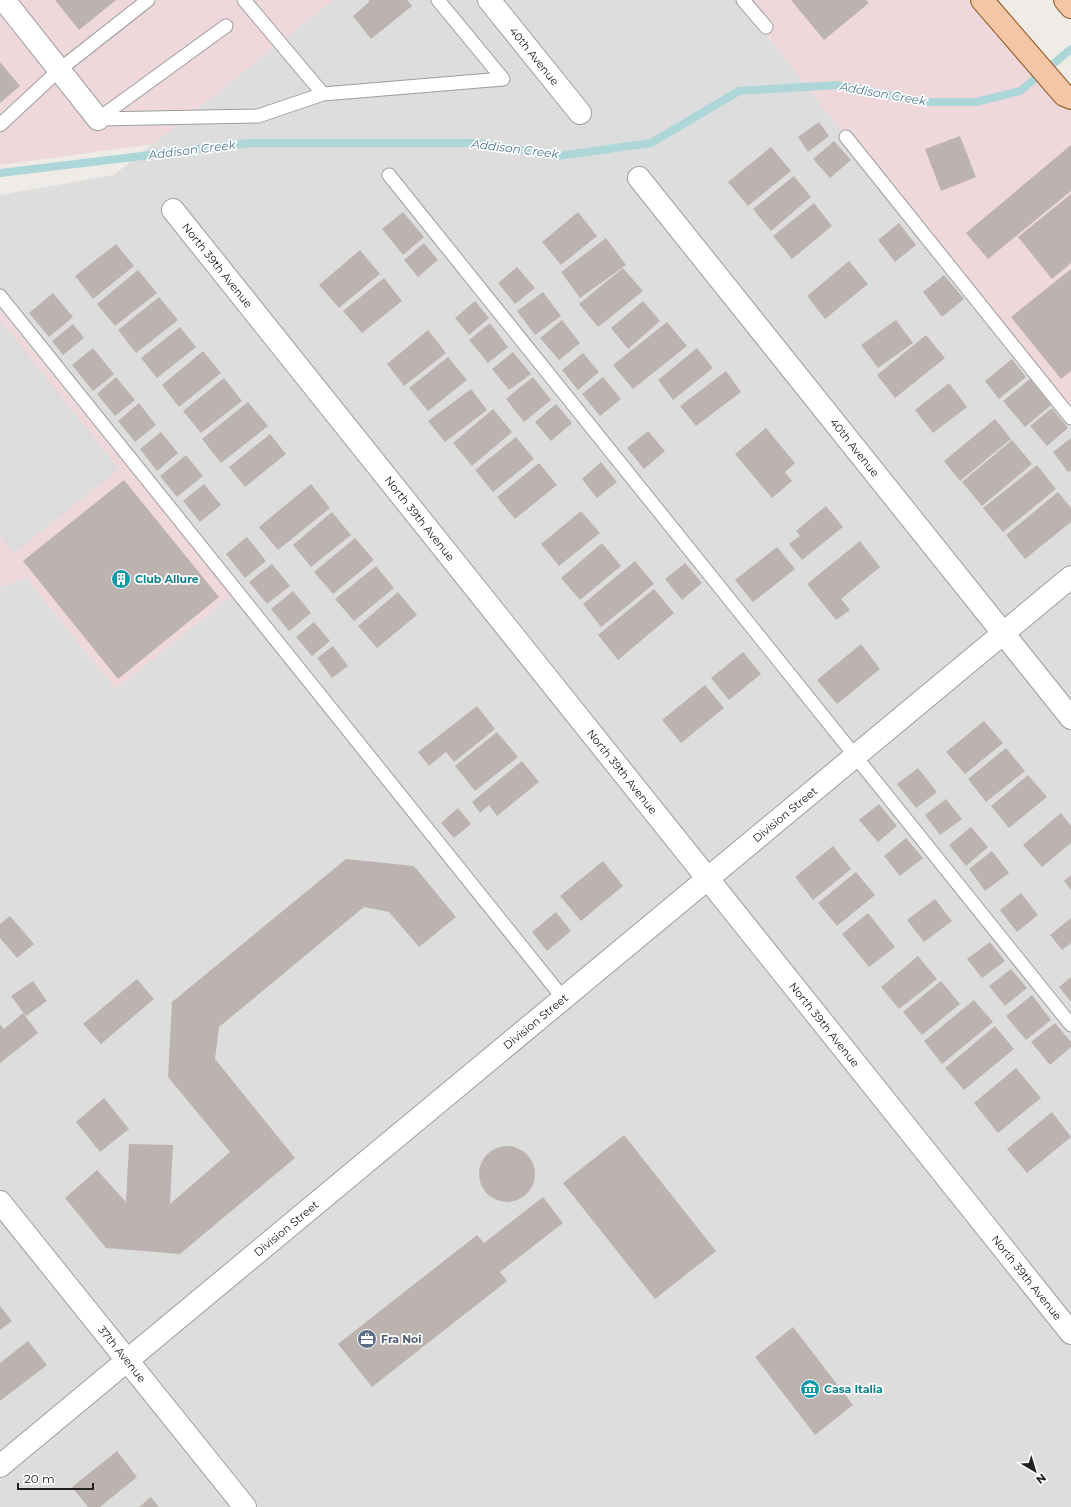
<svg xmlns="http://www.w3.org/2000/svg" width="1071" height="1507" font-family="Montserrat,sans-serif">
<rect width="100%" height="100%" fill="#efebe7"/>
<path fill="#ddd" d="M333,0H740L839,128L1071,417V1507H0V587L26,578L116,689L232,595L0,310V195L114,175Z"/>
<path fill="#eed8db" d="M0,0H333L154,144L0,165Z
M740,0H988L1071,91V417L839,128Z
M0,310L232,595L116,689L26,578L0,587Z"/>
<path fill="#dcdcdc" d="M0,320L119,469L14,553L0,536Z
M593,1242L667,1326L682,1330L766,1397L790,1426L811,1485L787,1507L548,1290Z
M284,1335L427,1507H337L231,1379Z"/>
<g fill="none" stroke-linecap="round" stroke-linejoin="round">
<path stroke="#acd6d8" stroke-width="8" d="M0,173L250,143H478L558,156L651,143L739,91L837,85L924,102H976L1020,91L1071,49"/>
</g>
<path fill="#bcb3b0" d="M55,0H116L79,30Z
M369,0H407L412,6L371,39L353,16L369,2Z
M791,0H866L869,3L824,40Z
M0,62L20,86L0,103Z
M819,122L829,136L808,152L798,137Z
M960,136L976,177L941,191L925,149Z
M834,141L851,160L830,178L813,159Z
M1071,145V191L988,259L966,233Z
M771,147L791,171L748,206L728,182Z
M794,176L811,197L771,231L753,209Z
M1071,194V263L1052,279L1018,237Z
M814,203L832,226L792,259L773,236Z
M403,212L424,237L403,255L382,229Z
M578,212L597,236L561,265L542,242Z
M899,223L916,245L895,262L878,240Z
M606,238L626,265L580,298L561,272Z
M424,243L438,260L418,277L404,260Z
M116,244L134,266L93,299L75,276Z
M360,250L380,274L339,308L319,285Z
M849,261L868,284L825,319L807,296Z
M517,267L535,288L515,304L498,283Z
M623,268L643,291L598,327L579,304Z
M1071,269V371L1061,379L1011,317Z
M138,270L157,293L115,326L97,304Z
M944,275L964,299L942,317L923,292Z
M384,278L402,301L362,333L343,311Z
M543,292L561,316L535,335L517,311Z
M53,293L73,317L49,337L29,313Z
M159,297L178,320L136,353L118,330Z
M475,301L489,318L469,335L455,318Z
M643,301L660,321L628,349L611,328Z
M562,320L580,343L559,360L540,338Z
M896,320L913,343L878,368L861,345Z
M667,322L687,346L633,389L613,365Z
M490,323L508,347L488,363L469,340Z
M73,324L84,338L63,355L52,341Z
M180,327L196,347L157,378L141,358Z
M428,330L446,353L404,386L387,364Z
M926,335L945,358L895,398L877,375Z
M93,348L114,374L93,391L72,365Z
M697,348L713,368L673,400L658,380Z
M203,351L221,373L179,407L162,385Z
M513,352L531,374L509,390L492,369Z
M583,353L599,372L578,390L562,370Z
M448,357L467,380L428,411L409,388Z
M1012,359L1026,377L999,399L985,381Z
M726,371L741,392L696,426L680,406Z
M116,377L135,400L115,416L97,394Z
M533,377L551,400L524,422L506,399Z
M603,377L621,399L600,416L582,394Z
M224,378L242,401L201,433L183,411Z
M1030,379L1051,405L1025,427L1003,401Z
M949,383L967,407L933,433L915,410Z
M471,389L487,410L445,442L428,421Z
M248,402L268,426L221,463L202,439Z
M139,403L156,425L135,442L118,421Z
M556,404L572,423L551,441L535,422Z
M1052,408L1068,428L1047,446L1030,426Z
M493,409L512,432L472,466L453,443Z
M995,419L1011,439L960,481L944,461Z
M766,428L795,463L785,472L792,481L772,498L735,454Z
M648,431L665,451L644,469L627,448Z
M161,432L178,453L157,471L140,449Z
M270,434L286,454L245,487L229,467Z
M516,437L534,459L493,492L475,470Z
M1071,438V470L1068,472L1053,452Z
M1012,440L1032,464L982,506L962,482Z
M186,455L203,476L177,497L160,476Z
M601,462L617,482L597,498L582,479Z
M539,463L557,485L515,519L497,497Z
M1037,465L1056,489L1003,532L983,508Z
M124,480L219,597L118,679L23,561Z
M204,484L221,505L200,522L183,501Z
M311,484L330,508L278,550L259,527Z
M1058,492L1071,508V522L1025,559L1006,535Z
M826,506L843,527L802,560L789,544L800,536L796,531Z
M581,511L600,533L559,566L541,544Z
M332,512L351,535L311,567L293,545Z
M247,537L266,561L245,578L226,554Z
M355,538L374,560L333,594L314,572Z
M860,541L880,567L841,599L850,610L836,620L807,584Z
M602,543L621,566L580,600L561,578Z
M777,547L795,569L753,602L735,580Z
M635,561L654,584L601,627L583,604Z
M685,563L702,583L682,600L665,579Z
M272,564L290,586L267,604L249,582Z
M376,566L394,588L354,621L335,599Z
M654,589L674,613L618,660L598,635Z
M293,591L311,613L289,631L271,609Z
M398,592L417,615L377,648L358,626Z
M314,622L330,641L312,656L296,637Z
M861,644L880,669L837,704L817,680Z
M333,646L348,666L332,678L317,658Z
M743,652L761,674L729,700L711,678Z
M705,685L724,708L681,743L662,720Z
M477,706L495,729L454,762L446,752L429,766L418,752Z
M984,721L1003,743L965,774L946,752Z
M497,732L518,757L475,791L455,766Z
M1006,748L1025,771L986,802L968,779Z
M522,761L539,782L497,816L489,805L480,813L472,802Z
M918,768L937,792L916,808L897,784Z
M1028,775L1047,797L1009,828L991,806Z
M946,799L962,819L940,835L925,815Z
M879,804L897,826L878,842L859,820Z
M458,808L471,824L454,838L441,823Z
M1061,813L1071,826V843L1042,867L1023,845Z
M971,827L988,847L966,866L949,845Z
M906,838L923,858L900,876L884,856Z
M833,846L851,869L813,900L795,877Z
M992,851L1009,873L985,891L969,869Z
M346,859L414,866L456,917L419,947L389,912L364,907L219,1027L215,1059L295,1158L180,1254L106,1248L65,1198L97,1170L126,1202L129,1144L173,1145L170,1204L230,1152L168,1077L172,1002Z
M603,861L623,886L581,921L560,896Z
M856,872L875,895L837,926L818,903Z
M1071,875V890L1064,881Z
M1021,893L1038,915L1017,932L1000,910Z
M935,899L952,921L924,942L907,920Z
M556,912L571,931L547,951L532,932Z
M868,913L895,947L869,967L842,934Z
M10,916L34,944L17,958L0,938V924Z
M1071,918V943L1062,950L1050,935Z
M990,942L1005,961L982,978L967,959Z
M918,956L937,979L899,1009L881,987Z
M1011,969L1027,988L1005,1006L989,986Z
M1071,977V1002L1059,987Z
M137,979L154,999L101,1044L83,1024Z
M33,981L47,1001L26,1016L11,996Z
M941,981L960,1004L922,1035L903,1012Z
M1032,995L1051,1020L1026,1040L1006,1016Z
M974,1000L993,1022L942,1064L924,1041Z
M23,1013L38,1033L0,1063V1024L4,1029Z
M1055,1023L1071,1042V1047L1050,1065L1031,1042Z
M995,1026L1014,1049L964,1090L945,1068Z
M1016,1068L1041,1098L998,1133L974,1103Z
M104,1098L129,1129L100,1152L76,1122Z
M1052,1112L1071,1137L1027,1173L1007,1149Z
M624,1135L716,1251L655,1299L563,1183Z
M479 1174a28 28 0 1 1 56 0a28 28 0 1 1-56 0Z
M543,1197L563,1223L500,1272L507,1281L372,1387L338,1344L477,1235L484,1243Z
M0,1306L12,1321L0,1330Z
M793,1327L853,1405L815,1435L755,1357Z
M28,1341L47,1365L0,1401V1363Z
M117,1451L137,1477L100,1507H88L72,1487Z
M151,1497L159,1507H139Z"/>
<g fill="none" stroke-linecap="round" stroke-linejoin="round">
<defs>
<path id="lane" d="M244,0L323,94
M743,0L766,27
M98,119L258,116L323,94L503,79L438,0
M98,119L226,26
M0,125L59,70L148,0
M846,137L1071,418
M389,175L1071,1025
M0,296L563,998"/>
<g id="street">
<path d="M4,0L98,119"/>
<path id="s1" d="M489,0L580,113"/>
<path id="s2" d="M639,178L1071,718"/>
<path id="s3" d="M173,210L1071,1333"/>
<path id="s4" d="M0,1202L245,1507"/>
<path id="s5" d="M0,1466L1071,577"/>
</g>
<path id="primary" d="M982,0L1064,95L1071,98
M1065,0L1071,7"/>
</defs>
<use href="#lane" stroke="#9d9d9d" stroke-width="15"/>
<use href="#street" stroke="#9d9d9d" stroke-width="24"/>
<use href="#primary" stroke="#8c4e0f" stroke-width="24"/>
<use href="#lane" stroke="#fff" stroke-width="13"/>
<use href="#street" stroke="#fff" stroke-width="22"/>
<use href="#primary" stroke="#f3c6a8" stroke-width="22"/>
</g>
<defs>
<symbol id="building-disc" viewBox="-11 -11 22 22"><circle r="9.5" fill="#0f9aa8" stroke="#fff"/><path d="M-4-6H4V6H1V3H-1V6H-4ZM-2.5-4.3h1.7v1.8h-1.7ZM.8-4.3h1.7v1.8H.8ZM-2.5-1h1.7V.8h-1.7ZM.8-1h1.7V.8H.8Z" fill="#fff"/></symbol>
<symbol id="office-disc" viewBox="-11 -11 22 22"><circle r="9.5" fill="#5c6f8a" stroke="#fff"/><path d="M-6-3h4V-5.5h4V-3h4V5H-6ZM-1-4.5V-3h2v-1.5ZM-6 0V1H6V0Z" fill="#fff"/></symbol>
<symbol id="museum-disc" viewBox="-11 -11 22 22"><circle r="9.5" fill="#0f9aa8" stroke="#fff"/><path d="M0-6L6-3V-2H-6V-3ZM-5-1h2V3h-2ZM-1-1h2V3h-2ZM3-1h2V3H3ZM-6 4H6V6H-6Z" fill="#fff"/></symbol>
</defs>
<g fill-rule="evenodd">
<use href="#building-disc" x="110" y="568" width="22" height="22"/>
<use href="#office-disc" x="356" y="1328" width="22" height="22"/>
<use href="#museum-disc" x="799" y="1378" width="22" height="22"/>
</g>
<g text-anchor="middle" stroke-width="3.5" stroke-linejoin="round" paint-order="stroke">
<g font-size="11" fill="#202020" stroke="#fff">
<text dy="4" stroke="none"><textPath href="#s1" startOffset="72">40th Avenue</textPath></text>
<text dy="4" stroke="none"><textPath href="#s3" startOffset="71">North 39th Avenue</textPath></text>
<text dy="4" stroke="none"><textPath href="#s2" startOffset="345">40th Avenue</textPath></text>
<text dy="4" stroke="none"><textPath href="#s3" startOffset="395">North 39th Avenue</textPath></text>
<text dy="4" stroke="none"><textPath href="#s3" startOffset="719">North 39th Avenue</textPath></text>
<text dy="4" stroke="none"><textPath href="#s5" startOffset="1020">Division Street</textPath></text>
<text dy="4" stroke="none"><textPath href="#s5" startOffset="696">Division Street</textPath></text>
<text dy="4" stroke="none"><textPath href="#s3" startOffset="1043">North 39th Avenue</textPath></text>
<text dy="4" stroke="none"><textPath href="#s5" startOffset="372">Division Street</textPath></text>
<text dy="4" stroke="none"><textPath href="#s3" startOffset="1367">North 39th Avenue</textPath></text>
<text dy="4" stroke="none"><textPath href="#s4" startOffset="195">37th Avenue</textPath></text>
</g>
<g font-size="11" font-weight="bold" fill="#0d838f" stroke="#fff" text-anchor="start">
<text x="135" y="583">Club Allure</text>
<text x="824" y="1393">Casa Italia</text>
</g>
<g font-size="11" font-weight="bold" fill="#4e5e75" stroke="#fff" text-anchor="start">
<text x="381" y="1343">Fra Noi</text>
</g>
<g font-size="12" font-style="italic" fill="#4b7990" stroke="#fff">
<text transform="translate(883 94) rotate(10)" y="4">Addison Creek</text>
<text transform="translate(515 149) rotate(7)" y="4">Addison Creek</text>
<text transform="translate(192 150) rotate(-7)" y="4">Addison Creek</text>
</g>
</g>
<g transform="translate(1035 1471) rotate(142)" stroke="#ffffff" stroke-width="3" paint-order="stroke">
<path d="M0-3L7 15L0 10L-7 15Z" fill="#202020"/>
<text y="-6" font-size="11" font-weight="bold" text-anchor="middle" fill="#202020">N</text>
</g>
<path d="M18 1483v6h75v-6" fill="none" stroke="#202020" stroke-width="2"/>
<text x="24" y="1483" font-size="12" fill="#202020" stroke="#ffffff" stroke-width="3" paint-order="stroke">20 m</text>
</svg>
